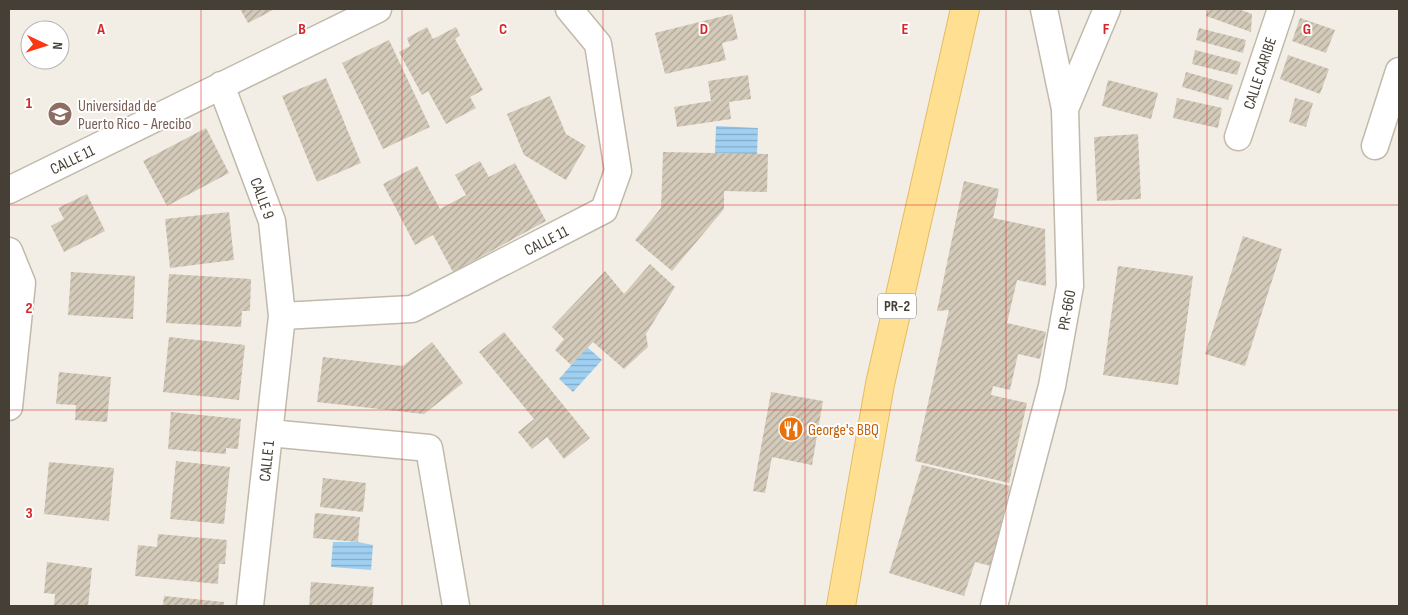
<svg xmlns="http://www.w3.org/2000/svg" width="1408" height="615" font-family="'Sofia Sans Condensed',sans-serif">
<defs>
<pattern id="water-rules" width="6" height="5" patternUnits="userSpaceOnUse" patternTransform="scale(1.25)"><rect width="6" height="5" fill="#a0d0f1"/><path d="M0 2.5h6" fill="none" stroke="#84aac4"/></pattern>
<pattern id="building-hatch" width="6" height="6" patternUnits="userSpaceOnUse" patternTransform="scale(1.25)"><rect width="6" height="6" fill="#d4caba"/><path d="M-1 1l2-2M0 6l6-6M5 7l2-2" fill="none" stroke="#aea598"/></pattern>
</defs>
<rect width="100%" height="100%" fill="#f3eee5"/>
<path fill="url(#water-rules)" d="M716,126L758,128L757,155L715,153Z
M587,347L602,360L573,392L559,379Z
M333,542H358L373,545L371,570L331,567Z"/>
<path fill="url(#building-hatch)" d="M240,9H275L248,23Z
M1208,9H1238L1252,14L1251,32L1206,16Z
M732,14L738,39L722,43L726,60L665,74L655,33Z
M1300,18L1335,30L1326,53L1292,41Z
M427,27L433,39L456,27L460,35L455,39L483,90L470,97L476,108L446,124L428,91L422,95L399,52L410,46L407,38Z
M1199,28L1246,40L1243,53L1196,40Z
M389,40L430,127L383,149L342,63Z
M1195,50L1241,62L1237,75L1192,64Z
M1288,55L1329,69L1320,94L1280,79Z
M1186,72L1233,85L1228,100L1182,87Z
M748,75L751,99L729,102L731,119L677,127L674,107L711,101L708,81Z
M326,78L361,163L317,182L282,96Z
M1108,80L1158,93L1151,119L1102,106Z
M550,96L566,134L586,146L566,180L524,155L507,114Z
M1177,98L1222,108L1218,128L1173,118Z
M1295,98L1313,103L1306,127L1289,122Z
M206,128L229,173L167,206L143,161Z
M1138,134L1141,199L1097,201L1094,137Z
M663,152L768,154L767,192L724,191V209L672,271L635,240L661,208Z
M480,161L489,177L515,163L546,221L453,272L433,235L415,245L383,184L417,166L440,209L466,195L455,175Z
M964,181L999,189L993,218L1045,229L1046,286L1017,280L1007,323L1046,332L1040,359L1018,354L1010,390L993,386L991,395L1027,403L1009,483L915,461L949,310L937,311Z
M87,194L105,231L64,252L51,226L64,219L58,208Z
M229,212L234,260L170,268L165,219Z
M1243,236L1282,249L1245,366L1205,354Z
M650,264L675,287L646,334L648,347L624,369L593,342L571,365L555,350L564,339L552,327L605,271L624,294Z
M1118,266L1193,276L1178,385L1103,375Z
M71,272L135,276L133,319L68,315Z
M169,274L251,279L250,311H242L241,327L166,323Z
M504,332L590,438L564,459L547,437L532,449L518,432L534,419L479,352Z
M169,337L245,345L239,400L163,392Z
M432,342L463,383L424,414L317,402L323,357L403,366Z
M59,372L111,377L107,422L75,420L76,405L56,404Z
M771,392L823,401L812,465L772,457L765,493L753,491Z
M171,412L241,419L238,449L226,448V454L168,449Z
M176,461L230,467L224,524L170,519Z
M49,462L114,468L109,521L44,514Z
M922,465L1010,486L991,566L975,562L964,596L889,573Z
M323,478L366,483L363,512L320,507Z
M315,513L360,517L358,542L313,538Z
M158,534L227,540L225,564H219L218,584L135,576L138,545L157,547Z
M47,562L92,568L88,606L54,605L55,594L44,593Z
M311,582L374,587L372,606H309Z
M164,596L224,602V606H163Z"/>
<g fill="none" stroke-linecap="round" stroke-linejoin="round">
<defs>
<path id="minor" d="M221,85L272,221L282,316L250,606
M1065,109L1107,9
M1238,137L1281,9
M1375,146L1399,71
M9,190L378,9
M9,251L22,283L9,407
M282,316L412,309L604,210L618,171L598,44L569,9
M269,433L429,448L456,606
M994,606L1052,386L1070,286L1065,109L1044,9"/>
<path id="major" d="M841,606L880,384L965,9"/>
</defs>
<use href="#minor" stroke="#c1b9aa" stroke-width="29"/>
<use href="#major" stroke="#e4bc61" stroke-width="30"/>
<use href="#minor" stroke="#fff" stroke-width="26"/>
<use href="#major" stroke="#ffdf92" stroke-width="28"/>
</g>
<path fill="none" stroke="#d62828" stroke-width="1" stroke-opacity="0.55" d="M201,9V606M402,9V606M603,9V606M805,9V606M1006,9V606M1207,9V606M9,205H1399M9,410H1399"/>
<defs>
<symbol id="university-disc" viewBox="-11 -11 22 22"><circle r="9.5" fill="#8d6e63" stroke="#fff"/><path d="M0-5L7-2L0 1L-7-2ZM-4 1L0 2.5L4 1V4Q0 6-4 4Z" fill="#fff"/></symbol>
<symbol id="restaurant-disc" viewBox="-11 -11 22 22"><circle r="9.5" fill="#e8710a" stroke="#fff"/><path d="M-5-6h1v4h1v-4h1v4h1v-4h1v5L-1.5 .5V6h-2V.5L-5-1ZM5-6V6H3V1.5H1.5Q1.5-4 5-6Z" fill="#fff"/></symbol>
</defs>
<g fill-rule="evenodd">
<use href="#university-disc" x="46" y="100" width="28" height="28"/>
<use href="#restaurant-disc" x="777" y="415" width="28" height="28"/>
</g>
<g text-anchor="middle" stroke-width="4" stroke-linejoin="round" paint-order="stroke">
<rect fill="#fff" stroke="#7d7972" stroke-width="1" x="878" y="293.5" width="38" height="25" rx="4"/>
<g font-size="15" font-weight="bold" fill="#453f35">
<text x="897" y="311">PR-2</text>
</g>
<g font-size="16" fill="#453f35" stroke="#fff">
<text transform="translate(1259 73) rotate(-72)" y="6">CALLE CARIBE</text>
<text transform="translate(72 159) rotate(-26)" y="6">CALLE 11</text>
<text transform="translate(263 198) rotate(70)" y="6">CALLE 9</text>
<text transform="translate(546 240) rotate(-27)" y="6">CALLE 11</text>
<text transform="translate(1066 310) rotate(-80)" y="6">PR-660</text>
<text transform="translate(266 461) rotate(-84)" y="6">CALLE 1</text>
</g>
<g font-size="16" fill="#785e54" stroke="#fff" text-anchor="start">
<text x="78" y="111">Universidad de<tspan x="78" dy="18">Puerto Rico - Arecibo</tspan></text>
</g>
<g font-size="16" fill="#c56008" stroke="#fff" text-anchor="start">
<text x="808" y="435">George's BBQ</text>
</g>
</g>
<g font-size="16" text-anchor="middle" font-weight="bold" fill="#d62828" stroke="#fff" stroke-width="4" stroke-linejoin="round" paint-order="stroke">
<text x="101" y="34">A</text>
<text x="302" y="34">B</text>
<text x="503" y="34">C</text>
<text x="704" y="34">D</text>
<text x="905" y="34">E</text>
<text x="1106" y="34">F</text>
<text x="1307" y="34">G</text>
<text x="29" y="108">1</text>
<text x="29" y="313">2</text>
<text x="29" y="518">3</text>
</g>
<rect width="1408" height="615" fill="none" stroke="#453f35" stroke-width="20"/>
<g transform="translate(45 45) rotate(94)"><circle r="24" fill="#ffffff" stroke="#b5b2ae"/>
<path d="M0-4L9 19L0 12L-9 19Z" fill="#fc3513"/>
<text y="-8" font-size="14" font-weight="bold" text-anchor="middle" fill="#453f35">N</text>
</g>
</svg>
